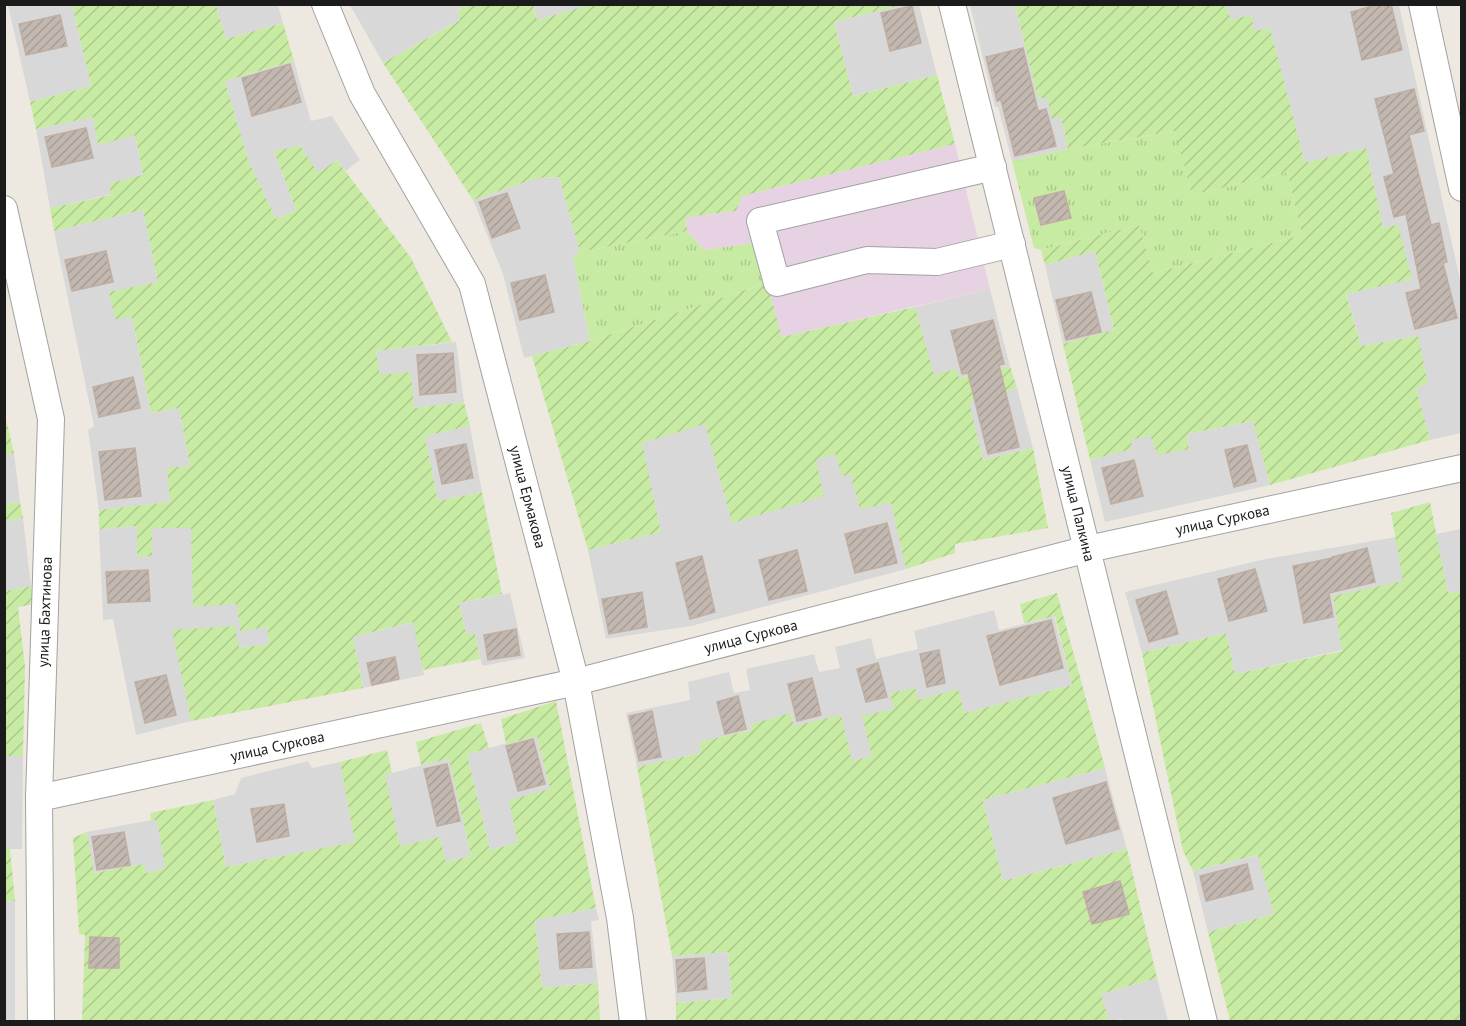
<svg xmlns="http://www.w3.org/2000/svg" width="1466" height="1026" font-family="'PT Sans',sans-serif">
<defs>
<pattern id="grass-tufts" width="24" height="20" patternUnits="userSpaceOnUse" patternTransform="scale(1.5)"><rect width="24" height="20" fill="#c8eba3"/><path d="M3 7l-1-3M5 7V3M7 7l1-3M15 17l-1-3M17 17v-4M19 17l1-3" fill="none" stroke="#abc98c"/></pattern>
<pattern id="garden-furrows" width="10" height="10" patternUnits="userSpaceOnUse" patternTransform="scale(1.5)"><rect width="10" height="10" fill="#c8eba3"/><path d="M-1 1l2-2M0 10L10 0M9 11l2-2" fill="none" stroke="#abc98c"/></pattern>
<pattern id="building-hatch" width="6" height="6" patternUnits="userSpaceOnUse" patternTransform="scale(1.5)"><rect width="6" height="6" fill="#c2b8b0"/><path d="M-1 1l2-2M0 6l6-6M5 7l2-2" fill="none" stroke="#a69e97"/></pattern>
</defs>
<rect width="100%" height="100%" fill="#eee9e0"/>
<path fill="#d9d8d8" d="M533,4L593,5L537,20Z
M8,5H72L91,86L30,102Z
M216,5H278L283,23L226,39Z
M350,5H473L458,9L461,19L383,63Z
M901,5H919L937,75L853,96L834,22Z
M970,5H1019L1015,6L1038,98L1047,96L1061,117L1068,149L1012,161L998,107H995Z
M1226,5H1399L1461,284V433L1430,440L1416,388L1418,336L1361,346L1346,293L1411,279L1383,228L1366,148L1305,164L1270,28L1254,32L1231,21Z
M294,61L311,121L332,116L360,160L346,171L337,160L318,173L274,151L296,210L276,219L248,160L225,81Z
M93,116L135,135L143,176L110,183L112,194L50,208L36,129Z
M559,177L580,252L573,256L590,341L524,358L503,274L473,200L537,178Z
M143,210L158,282L109,293L132,317L151,413L179,408L190,466L171,502L99,510L88,430L94,426L54,231Z
M1095,251L1114,331L1063,344L1045,265Z
M990,289L1010,366L958,378L933,375L915,307Z
M456,342L464,402L414,408L380,375L376,351Z
M1017,388L1033,448L983,460L968,401Z
M1254,421L1270,485L1105,522L1090,460L1131,449L1130,440L1150,435L1189,448L1187,434Z
M705,423L732,523L816,459L835,454L850,474L891,503L906,569L691,626L606,639L588,550L661,532L641,443Z
M470,426L482,492L438,501L425,436Z
M14,453L20,502L5,504V454Z
M23,518L31,586L5,591L4,521Z
M137,526V556L152,528H192L237,604L267,627L269,644L239,648L173,630L191,721L136,735L113,619L103,620L99,529Z
M1461,529V591L1448,593L1436,534Z
M1396,537L1404,581L1342,650L1235,674L1226,633L1142,653L1125,592L1266,559Z
M510,593L525,658L482,666L475,635H466L459,603Z
M994,610L999,630L1054,616L1072,685L965,713L891,693L894,709L872,756L852,761L794,726L791,714L751,724L752,730L700,742L701,753L637,767L626,713L690,700L688,682L729,672L734,693L750,690L746,669L814,654L819,672L840,668L835,647L871,638L876,659L918,649L914,631Z
M414,622L424,675L363,688L353,637Z
M537,735L550,789L518,843L490,850L467,754Z
M4,756H23L22,849H5Z
M449,758L471,856L446,862L440,837L400,847L384,775Z
M308,761L312,768L340,762L356,842L226,867L213,800L235,794L241,778Z
M1105,768L1127,849L1003,881L983,800Z
M157,819L166,868L145,873L143,865L93,873L87,832Z
M1259,855L1274,914L1208,932L1193,871Z
M15,901V1021L5,1022V902Z
M596,908L599,920L591,921L598,983L542,988L535,920Z
M728,952L732,998L676,1003L672,956Z
M1157,978L1168,1021L1123,1022L1122,1019L1109,1021L1101,994Z"/>
<path fill="#e7d2e4" d="M955,144L990,289L782,337L755,243L704,250L687,231L686,217L735,211L742,196Z"/>
<path fill="url(#grass-tufts)" d="M1176,131L1192,195L1287,172L1302,235L1153,273L1139,225L1041,250L1034,248L1012,161L1068,149Z
M687,231L704,250L755,243L767,283L590,341L573,256L580,252Z"/>
<path fill="url(#garden-furrows)" d="M593,4L901,5L834,22L853,96L937,75L955,144L742,196L736,211L686,217L687,231L580,252L559,177L537,178L473,200L383,63L460,20L458,9L473,5H533L537,20Z
M1019,4L1226,5L1231,20L1251,15L1254,31L1270,28L1305,163L1366,148L1383,228L1398,225L1412,279L1346,294L1361,346L1418,336L1428,383L1416,388L1430,440L1270,485L1253,421L1187,434L1189,449L1158,455L1150,435L1131,440L1132,449L1090,460L1063,344L1114,330L1095,251L1045,265L1041,250L1139,225L1153,273L1302,235L1287,172L1192,195L1175,131L1068,149L1061,117L1052,119L1047,97L1038,99L1015,5Z
M72,5H216L226,39L283,23L294,61L225,81L248,160L276,219L296,210L274,151L300,146L318,173L337,160L411,258L452,342L376,351L380,375L411,372L414,408L464,402L470,426L425,436L438,501L482,492L502,594L459,603L466,634H475L480,659L423,670L413,622L353,637L363,688L191,721L172,630L235,626L239,648L269,644L267,627L240,631L237,604L193,607L191,528H152V556L137,557V526L99,529V510L170,502L167,468L190,466L179,408L151,413L132,317L115,319L109,292L158,282L143,210L54,231L50,208L111,195L110,183L143,175L135,135L98,145L93,117L36,129L30,102L91,86Z
M767,283L782,337L915,307L934,375L956,369L959,378L1010,366L1017,388L969,402L983,460L1033,448L1048,528L955,544V553L906,569L891,503L860,509L850,474L842,476L835,454L816,460L824,496L732,523L705,424L642,443L661,532L588,550L532,356L590,341Z
M5,415L14,453L5,454L4,415Z
M20,502L23,518L5,521V504Z
M1430,502L1448,593L1461,591V1021H1230L1208,932L1274,914L1258,855L1193,871L1183,851L1142,653L1226,633L1235,674L1342,651L1333,596L1403,581L1391,513Z
M31,586L34,604L18,607L25,666L23,756H5V591Z
M1057,593L1105,768L983,800L1003,881L1127,849L1157,978L1101,994L1109,1021H676V1003L732,998L728,952L672,956L637,767L701,753L699,742L752,730L751,724L791,713L794,726L841,715L852,761L872,756L862,716L894,709L890,693L915,688L918,700L958,689L965,713L1072,685L1055,616L1024,623L1020,604Z
M556,701L596,908L535,920L542,988L598,983L600,1021H82L85,935L79,934L73,838L87,832L94,873L144,864L146,873L165,868L157,820H151L150,813L213,800L226,867L355,842L340,762L387,750L392,773L385,775L400,846L440,837L446,862L471,856L449,759L421,765L416,742L481,723L489,748L467,754L490,850L518,843L509,800L550,789L537,736L506,744L501,719Z
M5,849H10L15,901L5,902Z"/>
<path fill="url(#building-hatch)" stroke="#bfaea2" stroke-width="1.5" d="M1380,4H1391L1402,50L1362,60L1351,12Z
M912,6L921,43L890,51L881,13Z
M60,15L67,46L26,55L19,24Z
M1023,48L1038,111L1046,109L1056,146L1015,156L1001,100L997,101L986,57Z
M290,64L301,102L252,116L242,78Z
M1414,89L1424,131L1409,135L1431,225L1439,223L1447,262L1443,263L1457,318L1415,329L1406,293L1421,289L1406,214L1394,217L1384,177L1394,174L1375,99Z
M86,128L93,158L52,167L45,137Z
M1064,191L1071,218L1041,225L1034,198Z
M507,193L520,228L492,238L479,202Z
M106,251L113,282L72,291L65,260Z
M545,275L554,312L520,320L511,283Z
M1091,292L1101,332L1066,340L1056,300Z
M993,320L1004,364L999,365L1019,447L988,454L968,373L962,374L951,331Z
M453,353L456,392L420,395L417,355Z
M133,377L140,408L99,417L93,387Z
M466,444L473,478L442,484L435,450Z
M1247,445L1256,481L1234,487L1225,450Z
M135,448L141,496L105,500L99,452Z
M1134,460L1143,496L1111,504L1102,468Z
M887,523L897,563L855,573L845,534Z
M1367,548L1375,582L1329,593L1333,617L1304,623L1293,566L1332,558V557Z
M797,550L807,591L769,600L759,560Z
M702,556L715,612L690,619L676,563Z
M1255,569L1267,611L1229,621L1218,579Z
M148,570L150,601L108,603L106,572Z
M1166,591L1178,634L1149,642L1136,600Z
M642,592L647,627L609,634L602,599Z
M1051,620L1063,668L1000,685L987,636Z
M516,629L520,655L488,660L484,635Z
M939,650L945,683L927,687L920,654Z
M395,657L399,679L372,685L367,663Z
M878,663L887,697L866,702L857,669Z
M166,675L176,715L145,723L135,682Z
M812,678L821,715L797,721L788,684Z
M738,696L746,729L725,734L717,702Z
M652,711L661,757L639,761L629,716Z
M533,739L545,784L518,791L506,746Z
M447,764L460,821L437,826L424,769Z
M1106,782L1119,829L1066,844L1053,798Z
M284,804L289,836L257,842L251,809Z
M124,832L130,865L97,870L92,837Z
M1247,864L1253,889L1206,901L1200,876Z
M1120,881L1129,914L1092,924L1083,892Z
M589,932L592,967L560,969L557,934Z
M90,937L119,938V968H89Z
M704,958L707,989L678,992L676,960Z"/>
<g fill="none" stroke-linecap="round" stroke-linejoin="round">
<defs>
<g id="minor">
<path id="s1" d="M325,4L362,94L472,284L576,682L620,918L633,1022"/>
<path id="s2" d="M952,4L1204,1022"/>
<path d="M1422,4L1462,188"/>
<path d="M993,167L760,221L777,283L867,260L937,262L1012,244"/>
<path d="M4,209L51,419L39,798L41,1022"/>
<path id="s3" d="M39,798L576,682L1088,549L1462,468"/>
</g>
</defs>
<use href="#minor" stroke="#a2a2a2" stroke-width="28"/>
<use href="#minor" stroke="#fff" stroke-width="26"/>
</g>
<g text-anchor="middle" stroke-width="4.5" stroke-linejoin="round" paint-order="stroke">
<g font-size="15" fill="#1b1b1b" stroke="#fff">
<text dy="5" stroke="none"><textPath href="#s1" startOffset="537">улица Ермакова</textPath></text>
<text dy="5" stroke="none"><textPath href="#s2" startOffset="525">улица Палкина</textPath></text>
<text dy="5" stroke="none"><textPath href="#s3" startOffset="1216">улица Суркова</textPath></text>
<text transform="translate(45 612) rotate(-88)" y="5">улица Бахтинова</text>
<text dy="5" stroke="none"><textPath href="#s3" startOffset="730">улица Суркова</textPath></text>
<text dy="5" stroke="none"><textPath href="#s3" startOffset="244">улица Суркова</textPath></text>
</g>
</g>
<rect width="1466" height="1026" fill="none" stroke="#1b1b1b" stroke-width="12"/>
</svg>
